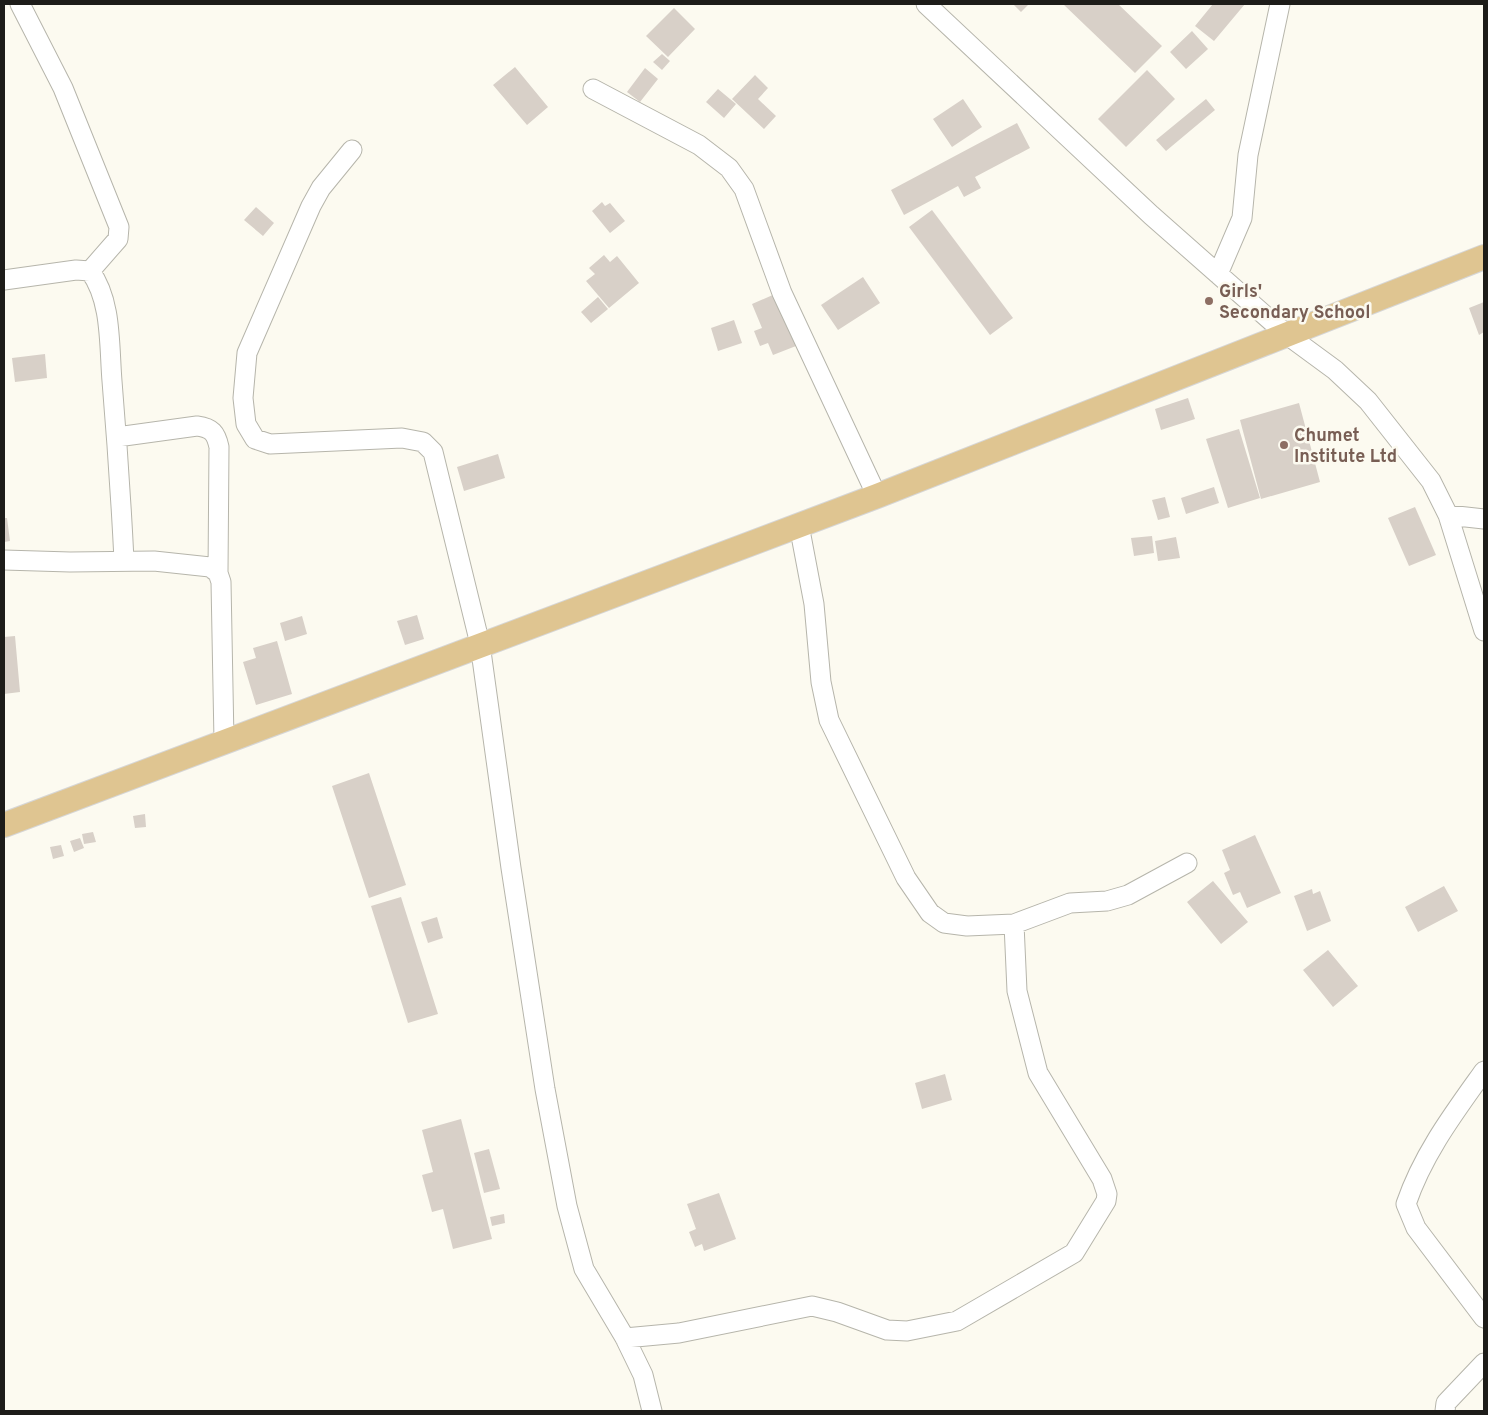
<svg xmlns="http://www.w3.org/2000/svg" width="1488" height="1415" font-family="Overpass,sans-serif">
<rect width="100%" height="100%" fill="#fcfaf0"/>
<path fill="#d8d0c8" d="M1013,4H1029L1021,12Z
M1063,4H1118L1162,46L1135,73Z
M1213,4H1245L1214,41L1195,26Z
M674,8L695,29L668,57L646,36Z
M1192,31L1208,49L1186,69L1170,52Z
M662,54L670,61L662,70L653,62Z
M515,67L548,107L527,125L493,85Z
M645,68L658,79L640,102L627,92Z
M1147,70L1175,99L1126,147L1098,119Z
M755,75L768,88L758,99L776,116L764,129L732,99Z
M718,89L736,104L724,118L706,102Z
M963,99L982,127L952,147L933,119Z
M1206,99L1215,110L1166,151L1156,140Z
M1017,123L1030,148L975,177L981,188L964,197L958,186L904,215L891,190Z
M602,202L605,206L610,203L625,221L610,233L592,211Z
M256,207L274,223L263,236L244,220Z
M932,210L1013,318L990,335L909,227Z
M604,255L610,262L617,256L639,283L609,308L586,281L595,274L589,268Z
M863,277L880,303L838,330L821,305Z
M775,294L796,346L773,355L768,343L760,346L754,331L762,328L752,304Z
M598,297L608,309L591,323L581,312Z
M1484,302V332L1479,335L1469,308Z
M734,320L742,343L718,351L711,328Z
M45,354L47,378L15,382L12,358Z
M1188,398L1195,419L1161,430L1155,409Z
M1299,403L1320,482L1261,499L1240,420Z
M1239,429L1260,498L1228,508L1206,439Z
M498,454L505,478L464,491L457,467Z
M1214,487L1219,503L1186,514L1181,498Z
M1165,497L1170,517L1158,520L1152,500Z
M1415,507L1436,555L1409,566L1388,518Z
M4,518H7L10,541L4,542Z
M1152,536L1154,553L1134,556L1131,538Z
M1176,537L1180,558L1158,561L1155,541Z
M417,615L424,639L405,645L397,621Z
M302,616L307,634L285,641L280,623Z
M15,636L20,692L4,694V637Z
M277,641L292,694L256,705L243,662L256,658L253,648Z
M369,773L406,885L369,898L332,786Z
M145,814L146,827L135,828L133,816Z
M93,832L96,842L84,844L82,834Z
M1255,835L1281,893L1247,908L1240,892L1233,895L1224,873L1230,870L1222,850Z
M80,838L84,848L74,852L70,841Z
M61,845L64,856L53,859L50,847Z
M1213,881L1248,922L1221,944L1187,902Z
M1444,886L1458,911L1418,932L1405,907Z
M1312,889L1313,894L1320,891L1331,921L1307,931L1294,896Z
M401,897L438,1014L408,1023L371,906Z
M437,917L443,938L428,943L421,922Z
M1328,950L1358,986L1333,1007L1303,970Z
M945,1074L952,1100L922,1109L915,1083Z
M461,1119L492,1239L453,1249L443,1209L432,1212L422,1175L433,1172L422,1130Z
M489,1149L500,1189L484,1193L474,1153Z
M719,1193L736,1239L704,1251L702,1244L695,1247L689,1232L696,1229L687,1204Z
M504,1214L505,1223L492,1226L490,1217Z"/>
<g fill="none" stroke-linecap="round" stroke-linejoin="round">
<defs>
<path id="minor" d="M20,4L63,88L119,227L118,239L90,271
M926,4L1151,215L1286,334L1335,370L1368,401L1431,481L1448,515L1484,631
M593,89L699,145L729,168L744,189L782,293L877,496
M352,150L321,188L311,206L247,353L243,398L246,424L255,439L270,444L402,438L423,442L433,452L480,644L511,868L545,1089L567,1206L584,1269L625,1338L643,1375L652,1411
M1218,274L1242,218L1248,155L1280,4
M4,280L76,270L90,271C112,301 109,345 112,381C117,441 121,500 124,560
M117,437L197,426C212,428 216,433 219,447L218,573
M1448,515L1484,519
M799,525L814,604L821,682L829,720L906,878L930,913L944,923L967,926L1014,924L1070,903L1107,901L1128,895L1187,863
M4,560L70,562L154,561L210,567L218,573L221,582L224,741
M1484,1071C1454,1113 1423,1154 1406,1204L1416,1228L1484,1318
M625,1338L679,1333L812,1306L837,1312L887,1330L907,1331L957,1321L1074,1253L1106,1201L1107,1194L1102,1179L1038,1073L1017,991L1014,924
M1445,1411L1446,1403L1484,1363"/>
<path id="major" d="M4,825L877,496L1484,257"/>
</defs>
<use href="#minor" stroke="#b6b5ab" stroke-width="21"/>
<use href="#major" stroke="#d6d6d6" stroke-width="26"/>
<use href="#minor" stroke="#fff" stroke-width="19"/>
<use href="#major" stroke="#dfc591" stroke-width="24"/>
</g>
<g fill="#8d6e63" stroke="#fcfaf0" stroke-width="2">
<circle cx="1209" cy="301" r="5"/>
<circle cx="1284" cy="445" r="5"/>
</g>
<g text-anchor="middle" stroke-width="5" stroke-linejoin="round" paint-order="stroke">
<g font-size="18" font-weight="bold" fill="#785e54" stroke="#fcfaf0" text-anchor="start">
<text x="1219" y="297">Girls'<tspan x="1219" dy="21">Secondary School</tspan></text>
<text x="1294" y="441">Chumet<tspan x="1294" dy="21">Institute Ltd</tspan></text>
</g>
</g>
<rect width="1488" height="1415" fill="none" stroke="#1d1c19" stroke-width="10"/>
</svg>
